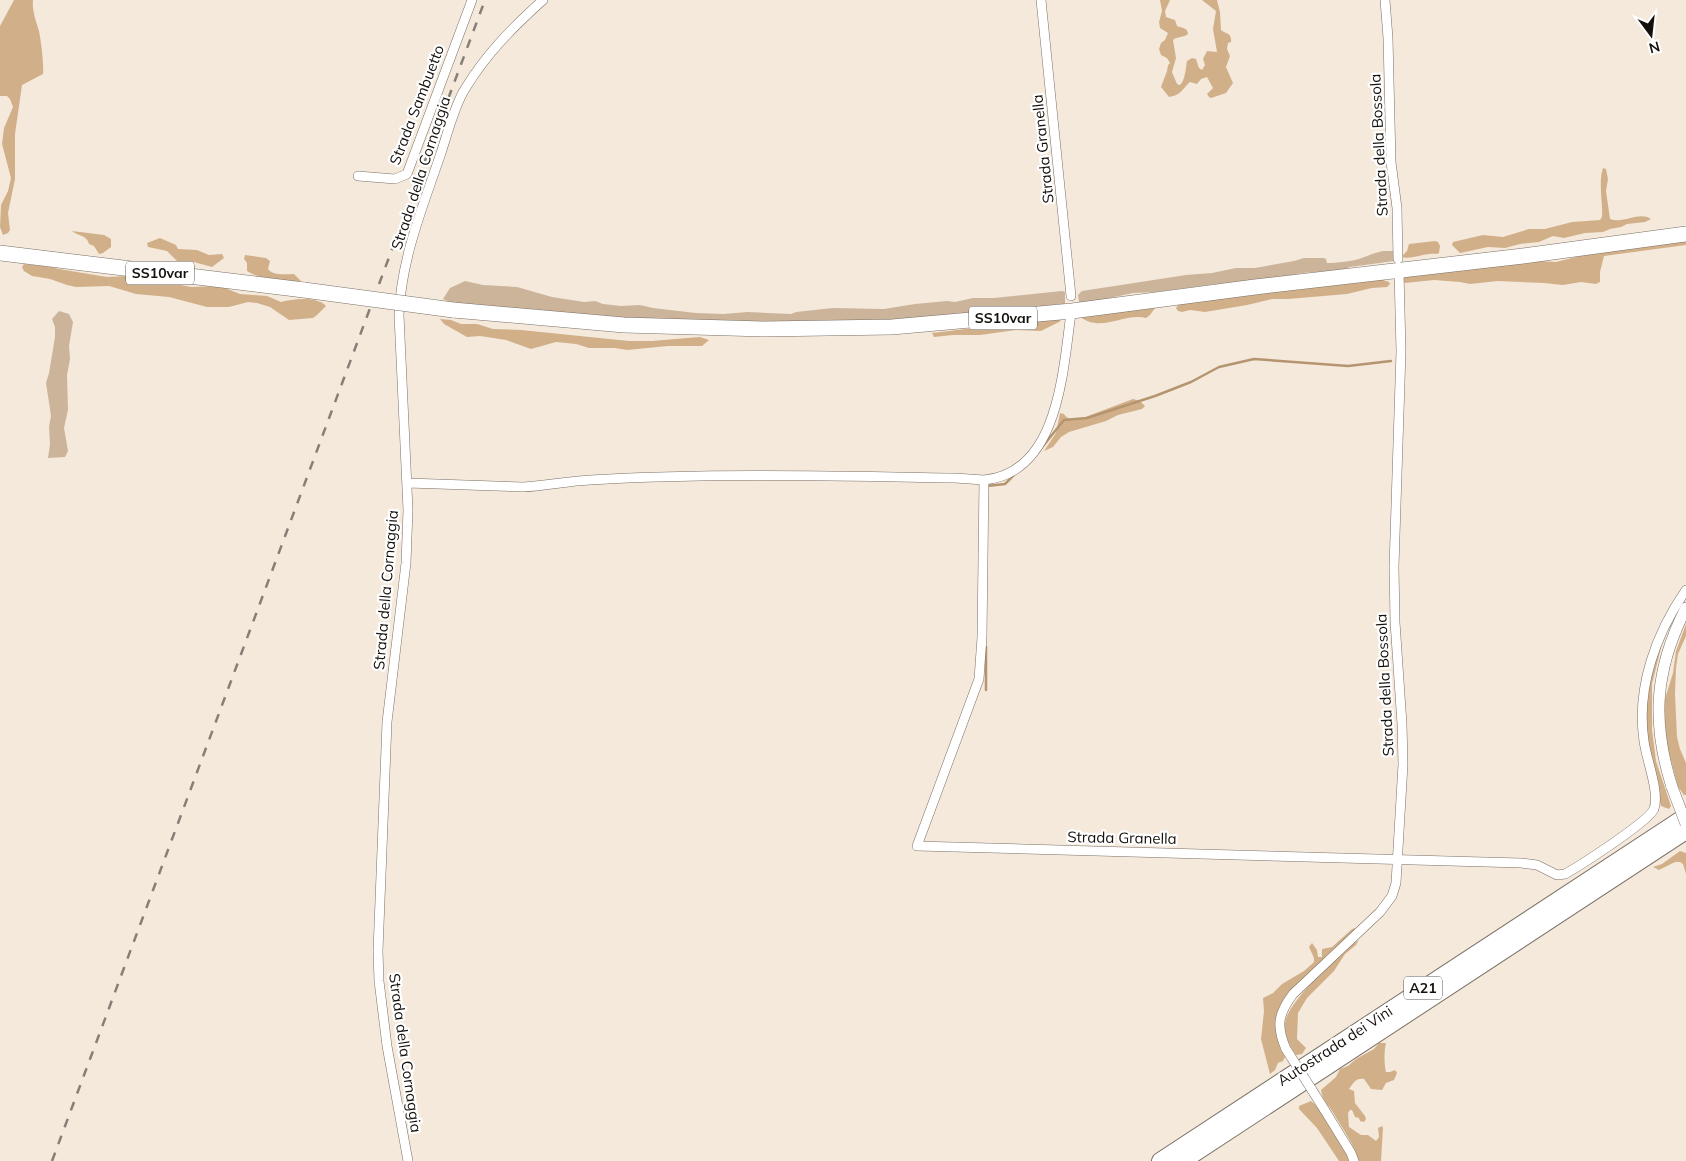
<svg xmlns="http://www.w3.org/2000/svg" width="1686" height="1161" font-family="Mulish,sans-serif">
<rect width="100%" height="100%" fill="#f5e9dc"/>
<path fill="#ccb49a" d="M1383,251H1395L1394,261L1350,267L1343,270L1302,273L1278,278L1216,284L1155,292L1133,293L1087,303L1079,302L1078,295L1082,291L1186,275L1212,273L1236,268H1255L1294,261L1304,258H1324L1326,259L1327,263C1336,263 1352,261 1359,259C1367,256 1374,253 1383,251Z
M465,281L483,285L517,287L552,297L584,302L595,301L603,304L621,306L640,305L653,308L696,313L723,314L748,312L791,314L796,312L833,308L884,309L915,304L947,301L955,302L973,298H994L1062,291L1065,292V305L1060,304L1027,309L926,318L831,322L657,321L563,313C536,308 509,309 481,306C469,305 455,305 443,299L450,288Z
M59,311L69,314L73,322L69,346L70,359L67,375L68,410L64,428L68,451L65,457L48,458L50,444L49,427L51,416L46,383L49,373L55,337V327L52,319Z"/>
<path fill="#d1b089" d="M14,0H33C32,11 36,21 39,31C41,41 44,64 43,74L22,85L15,134V179L8,213L10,230L8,233L3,235L0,227L1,205L8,191L11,178L2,144L4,128L13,107L10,99L7,96H0V26Z
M1160,0H1170L1165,11L1166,17L1175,20L1177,26C1182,28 1188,28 1188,34C1184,38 1177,36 1173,40L1176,58L1172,72L1177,84L1180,85C1185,81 1186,67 1187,61L1192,58L1196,59L1199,68L1202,70L1205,65L1203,59L1207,51L1217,52L1213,29L1216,11L1202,0H1217L1220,12L1221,30C1226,34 1232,33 1231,42L1228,43L1227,49L1230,56L1226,67L1233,83L1226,93L1211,98L1209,97L1207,94L1213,88L1207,77L1201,79L1197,84L1190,82C1182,89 1182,95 1169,97L1161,87L1167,71L1168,65L1170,63L1167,58L1161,55L1159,49L1161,43L1165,40L1168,33L1160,28L1159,22L1162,11Z
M1603,168L1606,169L1608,179L1606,191L1610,219C1624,224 1639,211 1651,219L1645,222L1627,224L1621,227L1610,229L1603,232L1585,233L1564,238L1553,236L1539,242L1520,244L1505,248L1488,247L1460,253L1452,245L1453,242L1483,235L1503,237L1529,229H1545L1572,222L1600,220L1602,217C1603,202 1598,183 1603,168Z
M72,231L104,235L111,239V247L103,253L99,254L94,246L89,244C87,235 78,236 72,231Z
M160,238L176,245L178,249L197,250L209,255L222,254L224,258L212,267L194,262L182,263L178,262L167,251L148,247L147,243Z
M1435,241L1438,242L1440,246L1439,253L1437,254C1425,252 1413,260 1401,257L1407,251L1409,244Z
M1686,241V245L1604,256L1600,272V282L1596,284L1581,282L1563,285L1544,283L1498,281L1470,284L1460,282L1434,280L1405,283L1402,278L1405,277L1502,264L1530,263L1539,261L1556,262L1596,252Z
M245,255L266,258L270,261L268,269C273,276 285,274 294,274L301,281C283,281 263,281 247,271V263L244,259Z
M24,264L52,267L59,269L107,277L129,276L142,277L191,287L220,286L240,294L267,296L281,302C294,299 316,296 326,306L317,315L313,318L289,320L270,307L257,303L248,302L229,307H207L169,297L136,294L109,286L76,287L67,285L50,279L32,276L24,271L22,267Z
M1368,279H1380L1389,282L1390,284L1387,287L1372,288L1347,294L1288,299H1272L1247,305L1205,312L1190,310L1182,312L1178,311L1176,308L1179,304L1271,292L1345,284Z
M1149,308H1155L1150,315L1146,318C1123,312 1102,334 1079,316Z
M1058,318L1061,321L1041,331L1016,330L980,335H953L934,337L932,333Z
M440,319L451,320L461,324H477L493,329L521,330L629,341H652L687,338L700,337L709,340L702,346H668L627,350L615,348H589L576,344L556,342L531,349L506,340L480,336L467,337L444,324Z
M1133,399L1140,401L1145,406L1142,409L1118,415L1106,421L1069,432L1061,437L1053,447L1044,451L1056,433L1060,413L1064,414C1068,420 1073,420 1080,419Z
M1686,624V636L1678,654L1676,668L1675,694L1677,737L1680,749L1686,763V795H1684L1678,787L1666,741L1664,722L1665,699L1673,673L1676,651Z
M1663,640L1652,684V730L1656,761L1671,806L1669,809L1661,806L1649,757L1645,701L1654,664Z
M1680,851L1686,853V874L1683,864L1680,862H1675L1659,870L1653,867L1662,864Z
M1356,928L1354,932C1330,950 1310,972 1291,995C1287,1001 1280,1007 1277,1013C1273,1024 1278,1048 1285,1057L1283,1061L1278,1063L1275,1070L1270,1074L1261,1039L1264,1011L1263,998L1273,993L1282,984L1304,971L1314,962V958L1309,947L1312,943L1317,950L1318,957H1322V949L1332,947L1352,929Z
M1359,940L1356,945L1345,954L1334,971L1307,998L1298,1013L1297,1039L1306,1048L1302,1054L1296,1055C1290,1045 1283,1036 1285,1023C1287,1002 1341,952 1359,940Z
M1379,1043H1386C1384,1050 1384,1065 1386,1072H1390L1395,1070L1397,1073L1394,1080L1386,1083L1382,1090L1371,1089L1364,1079C1355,1078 1354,1083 1349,1089L1354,1091L1355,1103L1365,1116L1366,1119L1364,1122L1360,1121L1359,1118L1355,1117L1352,1110H1350L1348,1113L1349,1127L1361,1135H1368L1376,1141L1379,1137L1378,1128L1382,1126L1383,1128L1381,1161H1359C1354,1145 1343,1129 1334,1114C1329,1106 1322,1100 1321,1090L1336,1077L1340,1069L1348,1066L1356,1059L1374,1049Z
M1311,1101C1322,1109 1345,1148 1349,1161H1339L1317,1128L1299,1109V1106Z"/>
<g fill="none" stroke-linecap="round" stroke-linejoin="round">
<path stroke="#b59570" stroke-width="2.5" d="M1035,456L1064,420L1087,418L1155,396L1191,382L1219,367L1254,359L1348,366L1391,361
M987,486L1005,484L1018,471
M986,647V690"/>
<defs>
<path id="minor" d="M1041,0L1071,296
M1385,0L1388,38L1391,162L1397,208L1398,259
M358,176L395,179L407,174L472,0
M1071,313C1063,370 1059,473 984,480L982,637L979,679L917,846L1521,863L1537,865L1557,875L1565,874C1581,865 1648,822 1654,809C1660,792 1646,759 1644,741C1636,688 1656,633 1686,590
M408,483L523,487C545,486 568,481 590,480C712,473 833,476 955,478L984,480
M1286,1049C1276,1026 1278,1014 1293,994L1380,912L1392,896L1396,883L1403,764L1402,724L1395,622L1394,567L1401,351L1399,272
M1324,1109L1351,1153L1354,1161
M408,1161L387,1046L379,981L378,951L387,722L406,563L408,510L399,315C401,259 423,206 441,153C447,135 455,104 465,89C486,54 513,27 543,0"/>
<path id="tertiary" d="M1672,787C1651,721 1655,669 1686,608"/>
<path id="trunk" d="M0,253L304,290
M453,310L624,325L764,329L892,327L1072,311L1255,287L1523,256L1686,234"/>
<path id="motorway" d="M1160,1161L1686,816
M1183,1161L1686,831"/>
</defs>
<use href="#minor" stroke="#7a7065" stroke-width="10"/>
<use href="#tertiary" stroke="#7a7065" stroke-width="12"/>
<use href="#trunk" stroke="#7a7065" stroke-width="16"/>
<use href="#motorway" stroke="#7a7065" stroke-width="18"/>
<use href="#minor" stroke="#fff" stroke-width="9"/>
<use href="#tertiary" stroke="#fff" stroke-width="11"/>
<use href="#trunk" stroke="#fff" stroke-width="15"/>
<use href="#motorway" stroke="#fff" stroke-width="16"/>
<path stroke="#877f76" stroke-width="2.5" stroke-dasharray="9 9" stroke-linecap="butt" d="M52,1161L485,0"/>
<defs>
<path id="minor-bridge" d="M1286,1049L1324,1109"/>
<path id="tertiary-bridge" d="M1672,787L1686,824"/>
<path id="trunk-bridge" d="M304,290L453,310"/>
</defs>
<use href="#minor-bridge" stroke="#7a7065" stroke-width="10" stroke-linecap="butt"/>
<use href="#tertiary-bridge" stroke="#7a7065" stroke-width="12" stroke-linecap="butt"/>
<use href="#trunk-bridge" stroke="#7a7065" stroke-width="16" stroke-linecap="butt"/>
<use href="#minor-bridge" stroke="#fff" stroke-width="9"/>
<use href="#tertiary-bridge" stroke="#fff" stroke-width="11"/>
<use href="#trunk-bridge" stroke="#fff" stroke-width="15"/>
</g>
<g text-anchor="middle" stroke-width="4.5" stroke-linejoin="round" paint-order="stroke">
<g fill="#fff" stroke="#5a5855" stroke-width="1">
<rect x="126" y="261.5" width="68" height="23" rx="4"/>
<rect x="969" y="306.5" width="68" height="23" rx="4"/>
<rect x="1404" y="976.5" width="38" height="23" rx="4"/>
</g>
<g font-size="14" font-weight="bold" fill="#14100c">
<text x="160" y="278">SS10var</text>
<text x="1003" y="323">SS10var</text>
<text x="1423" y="993">A21</text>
</g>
<g font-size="15" fill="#14100c" stroke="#fff">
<text transform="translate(417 105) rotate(-69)" y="5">Strada Sambuetto</text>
<text transform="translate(1379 145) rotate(-93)" y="5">Strada della Bossola</text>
<text transform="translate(1043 149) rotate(-96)" y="5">Strada Granella</text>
<text transform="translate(421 173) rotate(-72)" y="5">Strada della Cornaggia</text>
<text transform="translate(386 590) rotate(-85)" y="5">Strada della Cornaggia</text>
<text transform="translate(1385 685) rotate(-93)" y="5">Strada della Bossola</text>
<text transform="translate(1122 838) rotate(1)" y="5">Strada Granella</text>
<text transform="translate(1335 1046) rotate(-33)" y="5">Autostrada dei Vini</text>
<text transform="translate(405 1053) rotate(82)" y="5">Strada della Cornaggia</text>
</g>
</g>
<g transform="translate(1651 35) rotate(165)" stroke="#ffffff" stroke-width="4" paint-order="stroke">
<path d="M0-4L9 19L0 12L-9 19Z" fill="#14100c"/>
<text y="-8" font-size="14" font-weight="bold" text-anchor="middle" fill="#14100c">N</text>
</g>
</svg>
